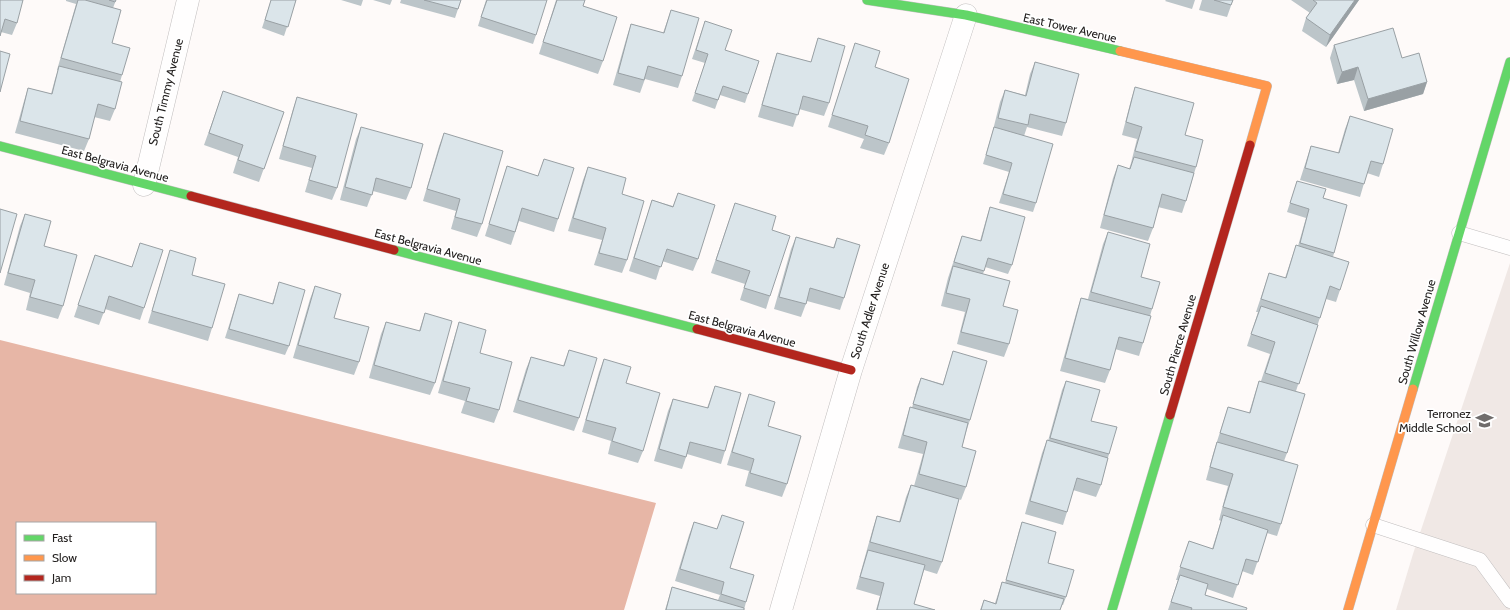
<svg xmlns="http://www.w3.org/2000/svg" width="1510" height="610" font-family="Cabin,sans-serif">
<rect width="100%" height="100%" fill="#fefaf9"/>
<path fill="#f0e8e5" d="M1510,263V610H1396L1413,554Z"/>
<path fill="#e7b6a6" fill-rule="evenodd" d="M0,340L656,503L624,610H0ZM17,523H155V593H17Z"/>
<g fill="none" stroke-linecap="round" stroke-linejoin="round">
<defs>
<path id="lane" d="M1459,233L1510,248
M1373,525L1480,560L1510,601"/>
<path id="street" d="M144,185L188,0
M781,610L851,370L966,15"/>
<path id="fast" d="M867,0L966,15L1120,51
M0,146L191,196
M394,250L697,329
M1413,389L1510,62
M1112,610L1170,415"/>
<path id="slow" d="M1120,51L1267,86L1250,145
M1348,610L1413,389"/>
<path id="jam" d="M191,196L394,250
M697,329L851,370
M1170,415L1250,145"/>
</defs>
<use href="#lane" stroke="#c2bfbf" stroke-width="15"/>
<use href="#street" stroke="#c2bfbf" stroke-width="23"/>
<use href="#fast" stroke="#c2bfbf" stroke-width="10"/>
<use href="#slow" stroke="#c2bfbf" stroke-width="10"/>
<use href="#jam" stroke="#c2bfbf" stroke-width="10"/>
<use href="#lane" stroke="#fffefe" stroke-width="14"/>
<use href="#street" stroke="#fffefe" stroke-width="22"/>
<use href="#fast" stroke="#63d668" stroke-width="9"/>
<use href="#slow" stroke="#ff974d" stroke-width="9"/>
<use href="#jam" stroke="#b3261e" stroke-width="9"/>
</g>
<path fill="#bcc5c9" d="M0,0L17,23L12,35L1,32Z
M66,0H116L113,8L112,43L122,75L120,82L115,109L110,121L94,117L89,139L84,151L15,133L24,101L28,88L51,94L55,79L58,70H57L76,4L66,1Z
M271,0H296L284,36L262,28Z
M341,0H363L361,6Z
M373,0H392L390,5Z
M401,0H461L455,18L400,3Z
M486,0L536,35L533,44L478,26Z
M556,0H585L583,6L603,61L598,74L539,54Z
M1166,0H1195L1192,9L1165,1Z
M1202,0H1233L1227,17L1199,10Z
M1291,0H1359L1326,47L1302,31L1306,18L1310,13Z
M671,10L682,76L678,88L645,79L640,93L613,85L627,36L631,24L663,33Z
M705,21L725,50L748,94L745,103L720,95L715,109L692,101L705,63L692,59Z
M818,38L829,103L824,116L799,109L793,127L758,117L773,65L777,53L811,62Z
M855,43L875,67L889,143L884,155L860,148L864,139L828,127Z
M1334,45L1427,82L1423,94L1364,111L1354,80L1337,84L1330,58Z
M1035,62L1066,123L1062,136L1027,127L1024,136L1036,203L1033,212L999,203L1009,172L983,164L993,130L1000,102L1005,90L1025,95L1030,74Z
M1135,87L1185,135L1196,167L1186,201L1182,213L1158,207L1153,228L1148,241L1100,228L1113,178L1118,165L1129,169L1131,163L1137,139L1122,135L1131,100Z
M297,97L337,188L332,200L305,192L312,168L279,159L293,109Z
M219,103L284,112L259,182L233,173L238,157L204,145Z
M1350,116L1383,164L1379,177L1367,173L1360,197L1300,180L1307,158L1311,146L1338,153L1345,129Z
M361,127L411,188L406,200L373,191L367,207L340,200L356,139Z
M444,133L482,224L477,237L451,229L456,211L423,201L439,146Z
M544,159L558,219L554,232L519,221L511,245L485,236L503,178L507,166L538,176Z
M588,167L622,194L627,260L622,273L594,265L602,240L568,231L583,180Z
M1297,181L1323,198L1334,253L1333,257L1340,290L1336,302L1326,299L1296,391L1287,453L1284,461L1281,524L1277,536L1267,533L1253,575L1242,571L1233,598L1207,589L1205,595L1246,610H1168L1178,580H1176L1189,541L1212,549L1221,521L1219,520L1228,486L1206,480L1213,454L1228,407L1249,413L1255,393L1259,381H1261L1270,354L1247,346L1258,312H1256L1269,273L1285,278L1296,245L1298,246L1306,218L1287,212Z
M678,193L698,259L693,271L662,261L656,280L629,271L652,200L673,206Z
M735,203L772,230L770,296L766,309L740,300L745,284L711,273Z
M990,207L1012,265L1008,274L985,267L983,274L1003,306L1009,344L1004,357L957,344L965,312L941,306L948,278L962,236L980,241L987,216Z
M25,214L44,246L63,306L58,319L26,310L30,293L4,285L20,226Z
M1108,232L1141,277L1152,309L1150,316L1143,343L1139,356L1115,349L1110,370L1105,383L1060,371L1077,310L1081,298L1088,299L1103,244Z
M796,237L833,248L837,238L844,298L840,310L807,301L801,317L774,309L791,249Z
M140,243L144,308L140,320L105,309L99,325L74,317L95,255L132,267Z
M170,250L192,275L212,328L208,341L148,323L166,263Z
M279,282L289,346L285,355L225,338L236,303L239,294L272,304Z
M315,286L334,318L359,362L354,375L293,358L310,299Z
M425,313L435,383L430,395L369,378L381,334L386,322L419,331Z
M459,322L480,353L499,410L494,423L461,413L465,401L438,393L455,335Z
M569,350L579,418L574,431L513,412L526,369L531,357L563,366Z
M953,351L970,420L967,429L962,447L966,487L961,500L959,499L942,562L937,574L924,570L914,604L935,610H876L880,596L856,589L873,528L877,516L899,522L906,497L911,485L914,486L923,454L898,448L906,420L910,407L912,408L917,387L921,378L943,384Z
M604,359L626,383L643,451L638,463L608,454L611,441L582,432L599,372Z
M1066,381L1091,421L1109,454L1101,485L1096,497L1073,490L1067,512L1063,525L1025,514L1042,453L1047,440L1048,441L1062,390Z
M715,386L725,451L721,464L687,454L682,469L654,461L668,411L673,399L707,408Z
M749,394L768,426L787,484L782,497L745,486L749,471L727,465L745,407Z
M722,515L730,568L746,602L744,610H665L672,587L718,600L720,595L675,581L689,535L694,522L717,529Z
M1022,522L1048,563L1066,597L1063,605H1062L1060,610H980L984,600L995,603L1002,582L1005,583L1019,531Z"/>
<path fill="#99a0a4" d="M1355,0H1359L1326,47L1330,35Z
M1358,67L1354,80L1337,84L1342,72Z
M1427,82L1423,94L1364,111L1368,99Z"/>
<path fill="#dbe5ea" stroke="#99a0a4" d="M0,0H23L17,23L5,19L0,36Z
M78,0H85L121,10L112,43L130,48L122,75L61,58Z
M109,0H116L115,2Z
M271,0H296L288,27L265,20Z
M424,0H461L458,9Z
M487,0H547L536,35L481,17Z
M557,0H585L583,6L617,17L603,61L543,42Z
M1214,0H1233L1231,5Z
M1313,0H1355L1330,35L1306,18L1317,3Z
M671,10L699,18L682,76L648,66L644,80L618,73L631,24L664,33Z
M705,21L732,30L725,50L759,61L748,94L723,86L718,100L695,93L708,54L696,50Z
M1393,28L1402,58L1419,53L1427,82L1368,99L1358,67L1342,72L1334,45Z
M818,38L845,46L829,103L803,96L798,115L762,105L777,53L811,62Z
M855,43L880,51L875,67L909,79L889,143L865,135L868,126L832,115Z
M0,51L10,54L0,92Z
M1035,62L1079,74L1066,123L1030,114L1028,125L998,118L1005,90L1026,96Z
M59,66L122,82L115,109L98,104L89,139L20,121L28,88L52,94Z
M1135,87L1194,103L1185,135L1203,140L1196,167L1135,151L1142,127L1126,122Z
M223,91L284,112L264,169L238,160L243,145L209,133Z
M297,97L357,114L337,188L309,180L316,156L283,146Z
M1350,116L1393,129L1383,164L1371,161L1364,184L1305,168L1311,146L1339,153Z
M361,127L423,144L411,188L376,178L372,195L345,187Z
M994,127L1053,144L1036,203L1003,194L1012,163L986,155Z
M444,133L503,151L482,224L455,217L460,199L427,189Z
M1134,157L1194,173L1186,201L1162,194L1153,228L1104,215L1118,165L1130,169Z
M544,159L574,168L558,219L522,208L515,232L489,224L507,166L538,176Z
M588,167L626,178L622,194L644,201L627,260L599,253L606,228L573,218Z
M1297,181L1326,189L1323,198L1347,205L1334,253L1300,243L1309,209L1290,203Z
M678,193L715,205L698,259L667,249L661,267L634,258L652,200L673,207Z
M735,203L776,216L772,230L790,236L770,296L744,288L750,271L716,260Z
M990,207L1025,217L1012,265L988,258L984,271L954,262L962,236L981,241Z
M0,209L17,214L0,273Z
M25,214L51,221L44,246L77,255L63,306L30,297L35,280L8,273Z
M1108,232L1150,244L1141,277L1160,282L1152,309L1091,292Z
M796,237L834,248L837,238L860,245L844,298L810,288L806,304L779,297Z
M140,243L163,250L144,308L109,296L104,313L78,305L95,255L132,267Z
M1296,245L1349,262L1340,290L1330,286L1320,318L1261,299L1269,273L1286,278Z
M170,250L196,258L192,275L225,284L212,328L152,311Z
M953,266L1010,281L1003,306L1018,310L1009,344L961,332L970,299L946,293Z
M279,282L305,290L289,346L229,329L239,294L273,304Z
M315,286L341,294L334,318L369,327L359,362L298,345Z
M1081,298L1151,316L1143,343L1119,337L1110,370L1065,358Z
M1261,306L1318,325L1299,384L1265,373L1275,342L1251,334Z
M425,313L452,321L435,383L374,365L386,322L420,331Z
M459,322L486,330L480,353L512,362L499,410L466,401L470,388L443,381Z
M569,350L597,358L579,418L518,400L531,357L564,366Z
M953,351L987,361L970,420L913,404L921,378L943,385Z
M604,359L631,367L626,383L660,393L643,451L612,441L616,428L586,420Z
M1066,381L1100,390L1091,421L1117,427L1109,454L1050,438Z
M1259,381L1305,394L1287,453L1220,433L1228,407L1250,413Z
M715,386L741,393L725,451L690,442L686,457L659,449L673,399L708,408Z
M749,394L775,402L768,426L801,436L787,484L750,473L754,459L732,452Z
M910,407L968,423L962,447L976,451L966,487L919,474L927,442L903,435Z
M1047,440L1108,458L1101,485L1077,478L1067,512L1030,501Z
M1217,442L1298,465L1281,524L1223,507L1233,474L1210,467Z
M911,485L959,499L942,562L870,542L877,516L900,522Z
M722,515L744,522L730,568L754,575L746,602L721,594L724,582L680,569L694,522L717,529Z
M1223,515L1268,530L1258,562L1246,559L1238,585L1180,567L1189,541L1213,549Z
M1022,522L1056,532L1048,563L1074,570L1066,597L1006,580Z
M868,550L925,565L914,604L935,610H877L884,583L860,577Z
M1180,575L1208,584L1205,595L1247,608L1246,610H1191L1192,608L1171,602Z
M1002,582L1064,599L1060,610H981L984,600L996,604Z
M672,587L744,608V610H666Z"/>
<defs>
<symbol id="school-bare" viewBox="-9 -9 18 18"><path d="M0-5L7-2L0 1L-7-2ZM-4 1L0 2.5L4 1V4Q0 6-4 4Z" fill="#706d6c" stroke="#fff" stroke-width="2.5" paint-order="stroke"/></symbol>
</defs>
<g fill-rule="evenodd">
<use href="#school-bare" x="1472" y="408" width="25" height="25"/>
</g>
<g text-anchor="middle" stroke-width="3.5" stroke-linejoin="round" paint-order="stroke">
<g font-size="12" fill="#242120" stroke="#fff">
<text transform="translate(1070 28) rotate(13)" y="4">East Tower Avenue</text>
<text transform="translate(166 92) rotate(-76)" y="4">South Timmy Avenue</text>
<text transform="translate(115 164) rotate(15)" y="4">East Belgravia Avenue</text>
<text transform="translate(428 247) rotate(15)" y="4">East Belgravia Avenue</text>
<text transform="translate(870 311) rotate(-72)" y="4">South Adler Avenue</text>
<text transform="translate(742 329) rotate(15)" y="4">East Belgravia Avenue</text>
<text transform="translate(1417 332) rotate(-74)" y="4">South Willow Avenue</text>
<text transform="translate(1178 345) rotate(-74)" y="4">South Pierce Avenue</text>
</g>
<g font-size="12" fill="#242120" stroke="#fff" text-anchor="end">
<text x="1471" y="418">Terronez<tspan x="1471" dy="14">Middle School</tspan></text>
</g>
</g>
<rect x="16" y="522" width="140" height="72" fill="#ffffff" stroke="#a7a6a6"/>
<rect x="24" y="535" width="20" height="6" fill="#63d668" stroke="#a7a6a6"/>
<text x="52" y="542" font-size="12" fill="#242120">Fast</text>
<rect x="24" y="555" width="20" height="6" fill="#ff974d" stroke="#a7a6a6"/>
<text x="52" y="562" font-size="12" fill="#242120">Slow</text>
<rect x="24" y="575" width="20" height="6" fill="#b3261e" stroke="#a7a6a6"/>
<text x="52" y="582" font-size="12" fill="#242120">Jam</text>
</svg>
